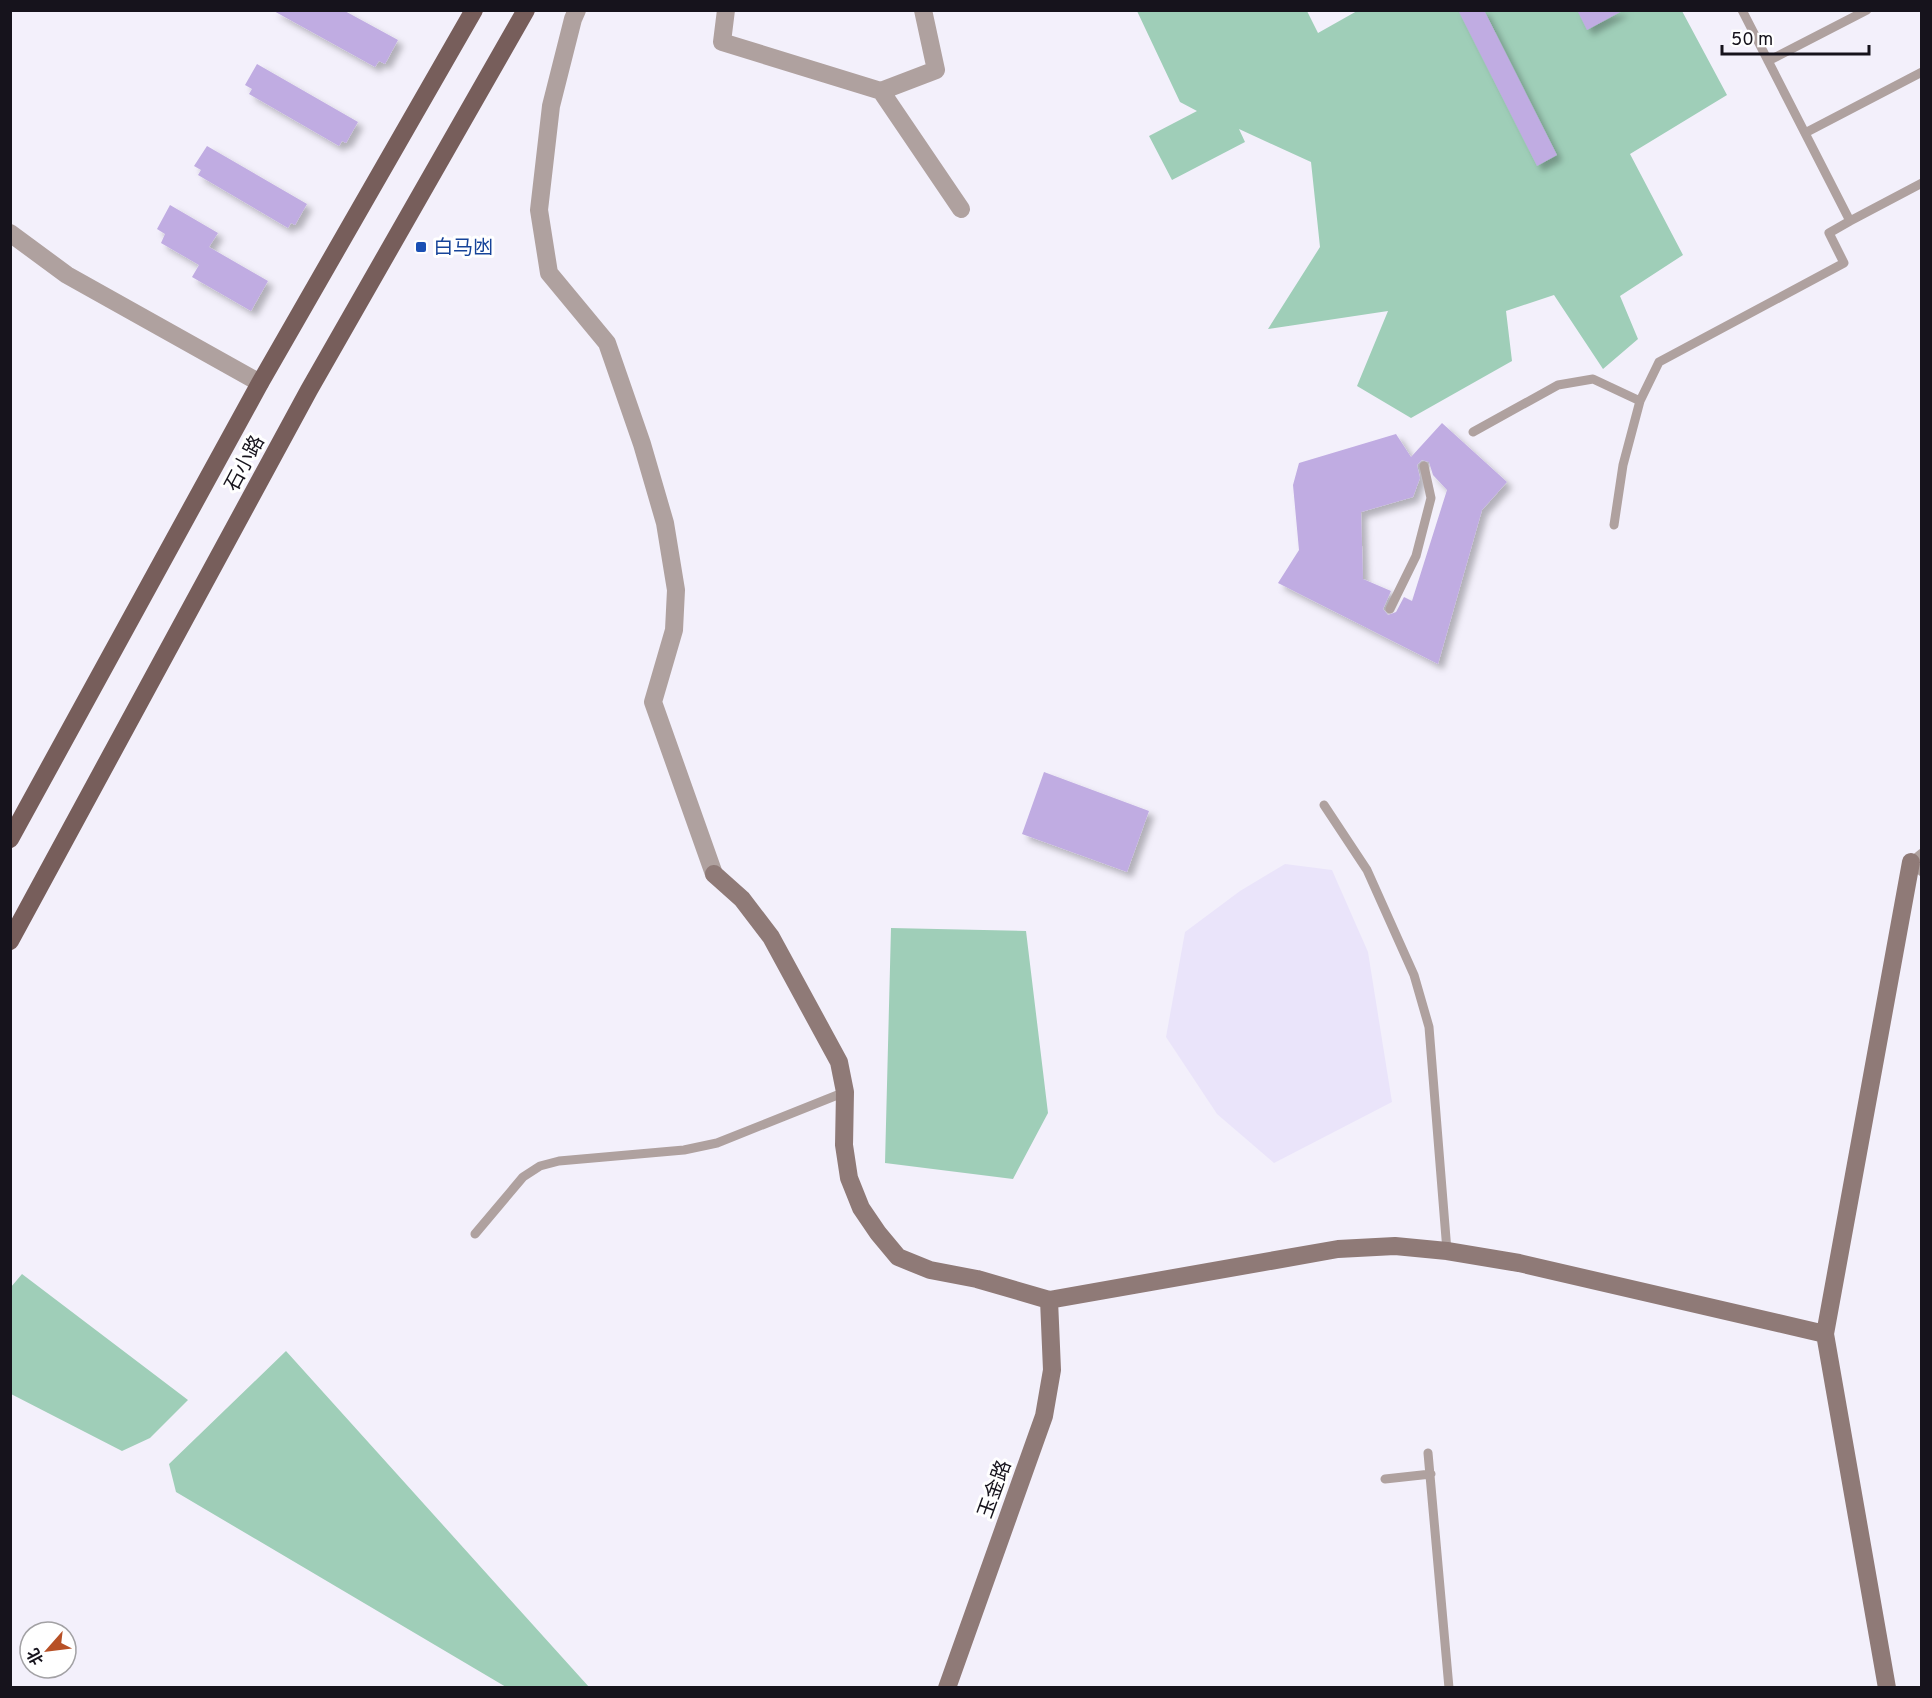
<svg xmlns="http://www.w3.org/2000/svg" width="1932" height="1698" font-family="Overpass,'Noto Sans SC',sans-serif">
<defs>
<filter id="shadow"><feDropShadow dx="5.5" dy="5.5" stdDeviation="3" flood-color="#0004"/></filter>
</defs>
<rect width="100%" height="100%" fill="#f3f0fb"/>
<path fill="#eae4fa" d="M1285,864L1332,870L1368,952L1392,1102L1274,1163L1217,1114L1166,1037L1185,932L1240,891Z"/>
<path fill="#9fceb8" d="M1137,11H1307L1318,33L1357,11H1682L1727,95L1630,154L1683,255L1620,296L1638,339L1603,369L1554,295L1506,311L1512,361L1411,418L1357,386L1388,311L1268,329L1320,247L1311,162L1239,129L1245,142L1172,180L1149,136L1197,111L1180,102Z
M891,928L1026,931L1048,1113L1013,1179L885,1163Z
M22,1274L188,1400L150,1438L122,1451L11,1394V1287Z
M286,1351L589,1687H506L176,1492L169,1464Z"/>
<path fill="#c0ace2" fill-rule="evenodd" filter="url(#shadow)" d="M272,10H343L398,40L385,64L379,61L375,67Z
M1458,10H1484L1557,155L1537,166Z
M1577,10H1624L1587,30Z
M257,64L358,122L346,143L342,141L339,146L249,94L252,89L245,85Z
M207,146L307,204L295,225L291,223L288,228L198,175L201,170L194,166Z
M170,205L218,233L209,247L268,281L251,311L192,277L199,265L161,243L165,234L157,229Z
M1442,423L1507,482L1482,510L1438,664L1278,583L1299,550L1293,485L1299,463L1396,434L1411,457ZM1422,460L1429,462L1433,475L1447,490L1412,601L1404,597L1396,612L1388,615L1383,609L1391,591L1363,579L1361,512L1413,497L1420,478L1417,465Z
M1044,772L1149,811L1127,872L1022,834Z"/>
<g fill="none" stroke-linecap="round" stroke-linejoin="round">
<path stroke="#afa19f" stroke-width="9" d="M1768,61L1867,10
M1805,133L1922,72
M1850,221L1922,183
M1473,432L1558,385L1593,379L1640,401
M1614,525L1623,465L1640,401L1659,362L1844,263L1829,233L1850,221L1742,10
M1390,609L1416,556L1431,498L1424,466
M1324,805L1367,870L1414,975L1429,1027L1447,1251
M1922,853L1911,862L1922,872
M475,1234L523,1177L540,1166L559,1161L684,1150L717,1143L845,1092
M1428,1453L1449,1688
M1385,1479L1431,1474"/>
<path stroke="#afa19f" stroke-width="18" d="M577,10L573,19L551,106L539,210L549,273L607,343L642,444L665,523L676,590L674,630L653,702L714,874
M726,10L722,42L881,91L961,209
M881,91L936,70L923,10
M10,233L67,275L260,383"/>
<path stroke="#8f7a77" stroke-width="18" d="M714,874L742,899L771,937L839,1062L845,1092L844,1145L849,1178L861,1208L878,1233L898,1257L930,1270L977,1279L1049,1300L1338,1249L1395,1246L1447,1251L1519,1263L1825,1334
M947,1688L1044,1416L1052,1370L1049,1300
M1887,1688L1825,1334L1911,862"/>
<path stroke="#775e5b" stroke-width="18" d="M10,839L260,383L474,10
M10,941L309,390L526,10"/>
</g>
<rect fill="#1a4fb4" stroke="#fff" stroke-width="2" x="415" y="241" width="12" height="12" rx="3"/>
<g text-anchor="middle" stroke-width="6" stroke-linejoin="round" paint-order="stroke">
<g font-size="20" fill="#164399" stroke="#fff" text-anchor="start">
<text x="433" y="254">白马凼</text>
</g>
<g font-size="20" fill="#16131c" stroke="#fff">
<text transform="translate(244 463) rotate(-62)" y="7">石小路</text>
<text transform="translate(994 1489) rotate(-70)" y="7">玉金路</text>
</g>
</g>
<rect width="1932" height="1698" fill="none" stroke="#16131c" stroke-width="24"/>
<g transform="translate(48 1650) rotate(242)"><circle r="28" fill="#ffffff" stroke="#a2a1a4" stroke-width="1.5"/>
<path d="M0-4.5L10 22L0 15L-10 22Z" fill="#b75026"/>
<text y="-9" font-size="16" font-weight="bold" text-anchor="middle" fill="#16131c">北</text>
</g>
<path d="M1722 45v9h147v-9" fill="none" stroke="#16131c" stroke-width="3"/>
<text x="1731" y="45" font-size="18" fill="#16131c" stroke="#ffffff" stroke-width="4.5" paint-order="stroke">50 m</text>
</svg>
